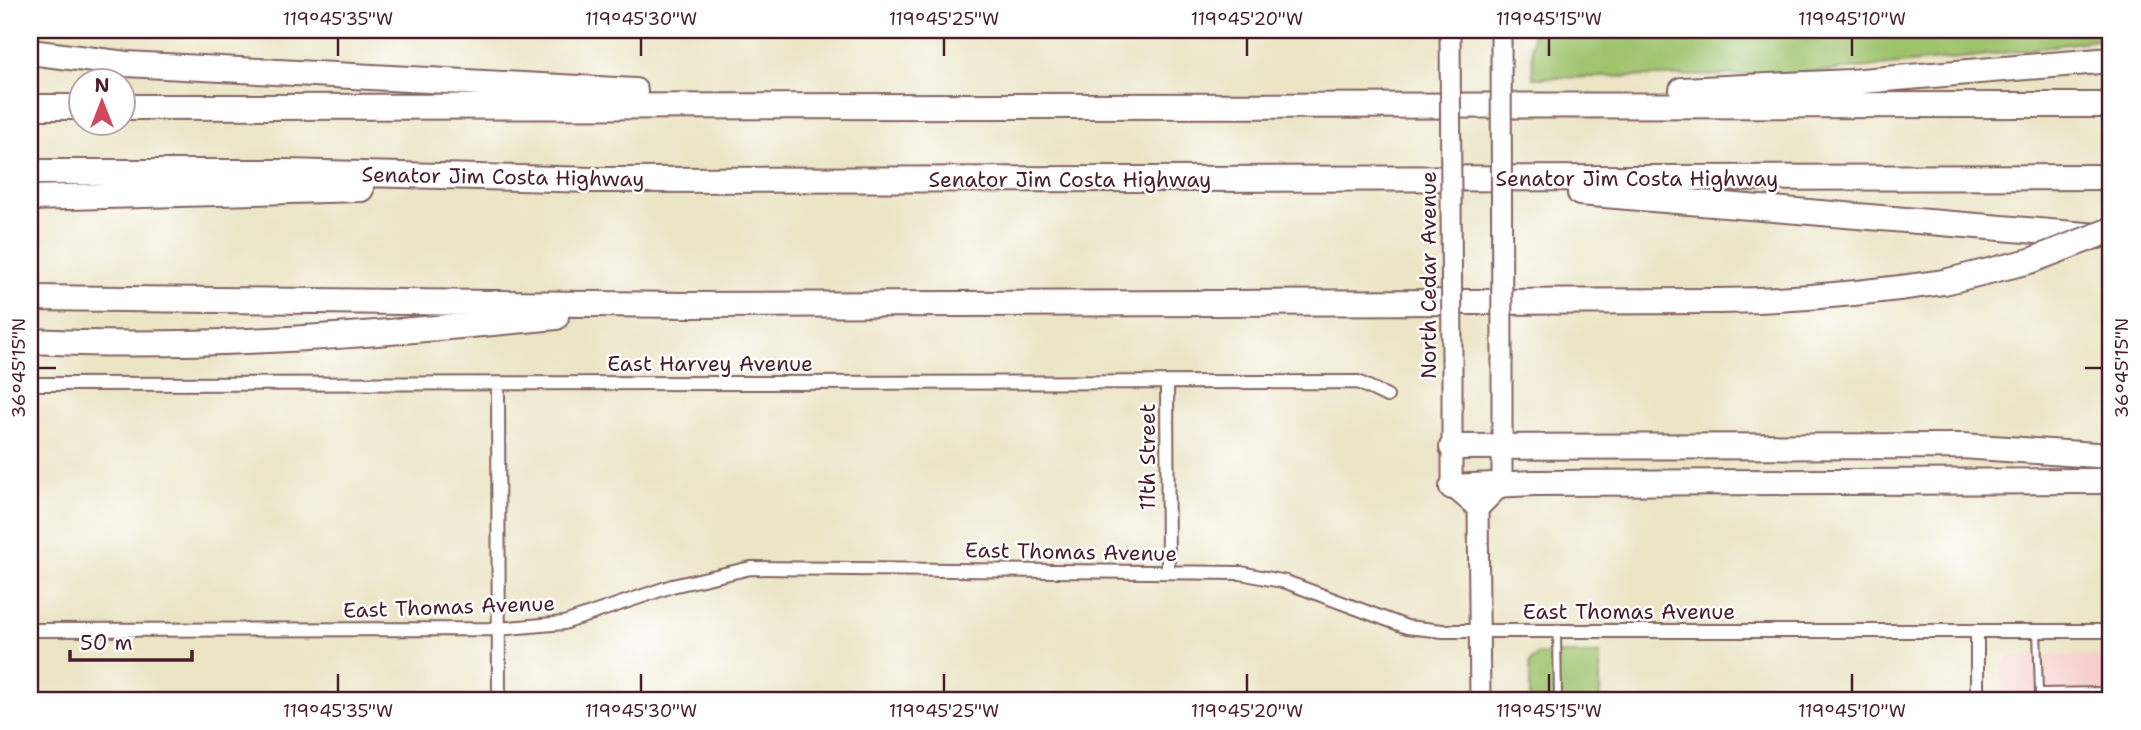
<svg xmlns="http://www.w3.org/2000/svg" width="2141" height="730" font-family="'Shantell Sans',sans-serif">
<rect width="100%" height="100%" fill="#fff"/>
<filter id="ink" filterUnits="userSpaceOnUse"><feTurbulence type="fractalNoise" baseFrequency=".0143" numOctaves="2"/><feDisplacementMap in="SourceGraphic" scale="14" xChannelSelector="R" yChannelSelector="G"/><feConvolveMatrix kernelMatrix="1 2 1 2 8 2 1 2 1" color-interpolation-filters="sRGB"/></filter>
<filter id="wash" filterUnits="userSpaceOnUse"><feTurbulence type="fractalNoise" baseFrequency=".00686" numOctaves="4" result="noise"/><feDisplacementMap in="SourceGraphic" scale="28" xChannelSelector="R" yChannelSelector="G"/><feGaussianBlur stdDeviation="1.57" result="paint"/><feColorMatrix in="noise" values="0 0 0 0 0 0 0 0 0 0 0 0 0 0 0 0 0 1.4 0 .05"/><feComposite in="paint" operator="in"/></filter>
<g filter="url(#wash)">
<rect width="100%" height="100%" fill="#ebe4c5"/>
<path fill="#f7d0cd" d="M2011,655H2111V700H2002V664Z"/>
<path fill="#9fc36d" stroke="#74714c" stroke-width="2" d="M1532,30H1828L1835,34C1850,26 1871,29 1887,38L1893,36L1894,30H2111V38L1980,56L1797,74L1533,78Z
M1538,654H1600V700H1530V662Z"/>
</g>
<g filter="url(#ink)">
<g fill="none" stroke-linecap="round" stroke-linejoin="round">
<defs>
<path id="lane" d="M1557,631L1558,700
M2037,631L2039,692
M2039,700V692L2101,691L2110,700"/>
<path id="street" d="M1167,383L1168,572
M30,384L1358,382L1387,396
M498,384L499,700
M30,630L498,629L564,623L672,586L751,568L1241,573L1286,582L1407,627L1443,631H2111
M1977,631V700"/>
<path id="secondary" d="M1452,361V487L1478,509
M1480,700L1478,509L1502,485V361"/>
<path id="highway" d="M30,52L126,64L635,91
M1682,90L1850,82L2111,60
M30,107H80
M122,107L2111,105
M30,172H284L593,180L2111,177
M1580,193L2098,236
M30,198L361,189
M30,298L686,305L1718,301C1794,300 1869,293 1944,282
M30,341C206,350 381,334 556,317
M1452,447L1962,446L2111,456
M1452,487L1534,483L2111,481"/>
</defs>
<use href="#lane" stroke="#826461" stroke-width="10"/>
<use href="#street" stroke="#826461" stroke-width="16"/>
<use href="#secondary" stroke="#826461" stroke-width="23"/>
<use href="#highway" stroke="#826461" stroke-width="28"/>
<use href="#lane" stroke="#fff" stroke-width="6"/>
<use href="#street" stroke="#fff" stroke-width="12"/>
<use href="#secondary" stroke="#fff" stroke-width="19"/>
<use href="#highway" stroke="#fff" stroke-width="24"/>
<defs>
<path id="secondary-bridge" d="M1450,30L1452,361
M1501,30L1502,361"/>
<path id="highway-bridge" d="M1944,282L2030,261L2111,230"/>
</defs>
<use href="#secondary-bridge" stroke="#826461" stroke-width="23" stroke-linecap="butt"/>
<use href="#highway-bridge" stroke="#826461" stroke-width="28" stroke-linecap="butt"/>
<use href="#secondary-bridge" stroke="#fff" stroke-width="19"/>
<use href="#highway-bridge" stroke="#fff" stroke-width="24"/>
</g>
</g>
<path fill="none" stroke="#4a1f2b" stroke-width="2.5" d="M338,38V56M641,38V56M944,38V56M1247,38V56M1549,38V56M1852,38V56M38,368H56M2085,368H2102M338,674V692M641,674V692M944,674V692M1247,674V692M1549,674V692M1852,674V692"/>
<g text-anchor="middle" stroke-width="5" stroke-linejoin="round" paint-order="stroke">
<g font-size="21" fill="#4a1f2b" stroke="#fff">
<text transform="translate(503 177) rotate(1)" y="7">Senator Jim Costa Highway</text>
<text x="1637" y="186">Senator Jim Costa Highway</text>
<text x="1070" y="187">Senator Jim Costa Highway</text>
<text transform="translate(1429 275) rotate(-90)" y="7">North Cedar Avenue</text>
<text x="710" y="371">East Harvey Avenue</text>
<text transform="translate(1148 457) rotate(-90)" y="7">11th Street</text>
<text transform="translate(1071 552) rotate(1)" y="7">East Thomas Avenue</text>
<text transform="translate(449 607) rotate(-2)" y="7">East Thomas Avenue</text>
<text x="1629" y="619">East Thomas Avenue</text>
</g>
</g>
<rect width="2141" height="730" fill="none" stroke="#fff" stroke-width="77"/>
<g transform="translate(102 102)"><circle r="33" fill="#ffffff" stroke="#b7a5aa" stroke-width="2"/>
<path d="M0-5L12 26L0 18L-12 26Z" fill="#d1495b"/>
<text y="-10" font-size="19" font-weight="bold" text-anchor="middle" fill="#4a1f2b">N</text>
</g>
<path d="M70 650v10h122v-10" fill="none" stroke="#4a1f2b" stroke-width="3.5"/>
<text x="80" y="650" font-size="21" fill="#4a1f2b" stroke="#ffffff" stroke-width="5" paint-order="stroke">50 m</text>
<rect x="38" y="38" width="2064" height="654" fill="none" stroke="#4a1f2b" stroke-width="2.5"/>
<g font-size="18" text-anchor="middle" fill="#4a1f2b">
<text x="338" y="25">119°45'35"W</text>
<text x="641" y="25">119°45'30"W</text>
<text x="944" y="25">119°45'25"W</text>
<text x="1247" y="25">119°45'20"W</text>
<text x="1549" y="25">119°45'15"W</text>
<text x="1852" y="25">119°45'10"W</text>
<text transform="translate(19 368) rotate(-90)" y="6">36°45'15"N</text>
<text transform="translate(2122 368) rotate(-90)" y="6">36°45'15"N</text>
<text x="338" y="717">119°45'35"W</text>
<text x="641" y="717">119°45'30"W</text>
<text x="944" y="717">119°45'25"W</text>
<text x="1247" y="717">119°45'20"W</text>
<text x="1549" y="717">119°45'15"W</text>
<text x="1852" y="717">119°45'10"W</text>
</g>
</svg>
